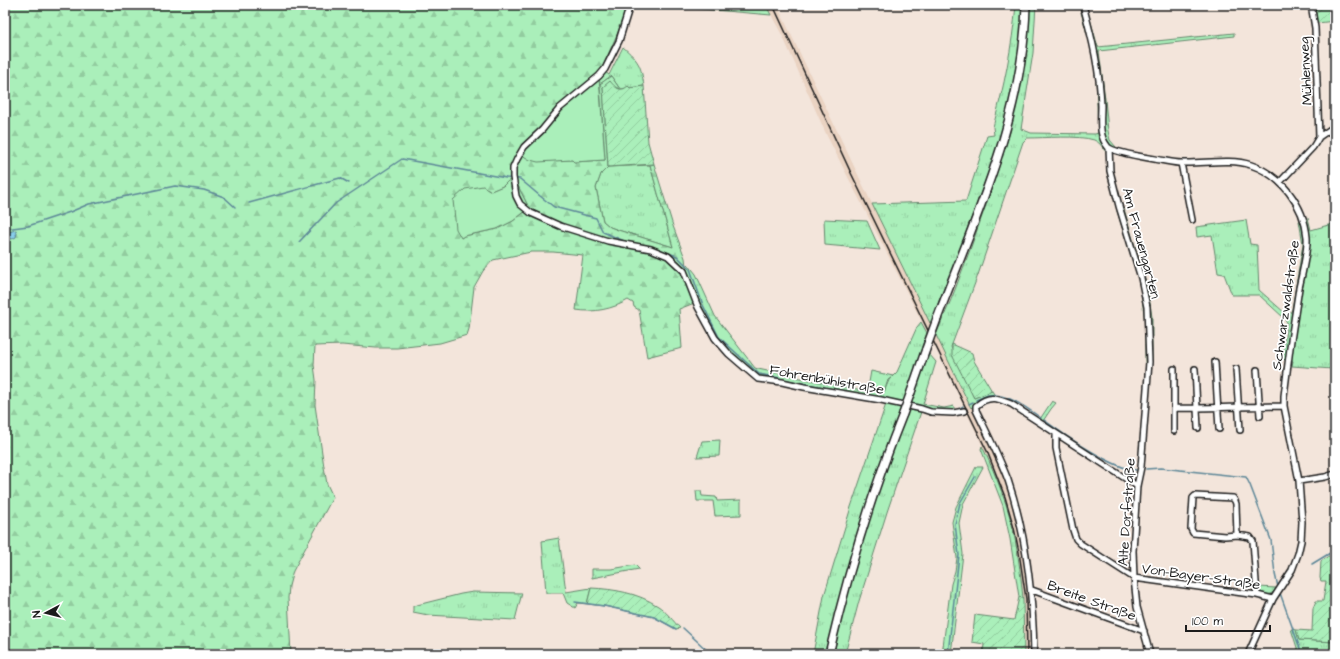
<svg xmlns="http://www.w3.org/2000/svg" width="1340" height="659" font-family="'Architects Daughter',sans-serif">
<defs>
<pattern id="grass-tufts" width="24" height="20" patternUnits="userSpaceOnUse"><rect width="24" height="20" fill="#aaefba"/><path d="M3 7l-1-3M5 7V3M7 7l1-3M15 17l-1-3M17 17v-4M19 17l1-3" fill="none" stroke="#92cc9f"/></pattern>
<pattern id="forest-firs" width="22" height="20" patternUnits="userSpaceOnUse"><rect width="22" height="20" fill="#aaefba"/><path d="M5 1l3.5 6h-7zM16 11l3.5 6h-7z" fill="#92cc9f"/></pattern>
<pattern id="park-crowns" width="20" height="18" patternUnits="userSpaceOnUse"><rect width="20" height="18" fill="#aaefba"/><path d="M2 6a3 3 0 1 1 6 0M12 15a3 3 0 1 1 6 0" fill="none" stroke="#92cc9f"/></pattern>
<pattern id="garden-furrows" width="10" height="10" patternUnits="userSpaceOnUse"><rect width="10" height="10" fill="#aaefba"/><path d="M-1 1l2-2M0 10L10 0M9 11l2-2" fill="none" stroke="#92cc9f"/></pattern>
<pattern id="water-ripples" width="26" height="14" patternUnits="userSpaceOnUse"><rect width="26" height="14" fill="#87cde9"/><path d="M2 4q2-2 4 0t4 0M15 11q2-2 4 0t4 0" fill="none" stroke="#74afc7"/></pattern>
</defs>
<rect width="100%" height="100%" fill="#f3e5db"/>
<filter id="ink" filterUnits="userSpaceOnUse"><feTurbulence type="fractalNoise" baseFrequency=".025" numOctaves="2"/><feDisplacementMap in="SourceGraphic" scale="8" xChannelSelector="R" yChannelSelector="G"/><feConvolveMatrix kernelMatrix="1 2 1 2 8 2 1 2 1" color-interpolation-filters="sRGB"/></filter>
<g filter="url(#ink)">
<path fill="#ead3c2" d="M766,5H777L872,204L985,435L1004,478L1013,503L1022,543L1029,590V654H1024L1023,598L1019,560L1010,518L998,483L987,455L939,355L850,181L827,136L783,37Z"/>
<path fill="url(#grass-tufts)" stroke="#63866b" d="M656,5H766L771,15Z
M1016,5H1036L1033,53L1021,129L1031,133L1095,134L1098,133L1096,76L1091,48L1079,5H1086L1098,47L1234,33V36L1099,51L1105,99L1108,131L1110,140L1116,147L1105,151C1102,146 1099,142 1094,140C1079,135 1044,138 1027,138L1023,142L978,275L951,347L974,398L992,391L996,397C985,397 979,400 971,408L936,335C942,319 950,304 956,287C976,235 994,183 1011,129L1003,128L998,146L954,265L930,323L872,204L966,201L987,136L994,135L993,127C1004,87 1012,47 1016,5Z
M623,47C639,61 641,65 644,86L620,89L611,76L600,84L599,77L604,71L609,75Z
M650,165L673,247L618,230L610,227L603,221L596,188L601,174L608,167Z
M1124,209L1148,290L1152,317V362L1145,363V321L1140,284L1117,211Z
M1308,218L1311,230L1335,223V349L1332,369L1292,366L1293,361L1282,359L1287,322L1284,318L1259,295H1232L1224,274L1218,273L1212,235L1197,237L1196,227L1246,220L1250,244L1257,245L1259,290L1285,313L1291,312L1292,309L1303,244L1299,221Z
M824,219L867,221L880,250L825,245Z
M688,264L696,274L715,316L755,368L758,369L867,392L868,388L884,392L889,380L897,372L917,327L921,322L927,333L922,346L936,362L923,404L944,408L954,406V413L922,409L887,512L859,601L845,654H813L824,596L851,507L887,401L759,378L741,364L715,338L705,320L684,271L687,267Z
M1052,401L1056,403L1051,409L1043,421L1040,419Z
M720,440L719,456L697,457L702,441Z
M982,446C996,475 1009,507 1015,539C1019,559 1021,578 1023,598L1019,597L1010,539L1003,506L981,449Z
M976,467H983L963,504L959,523L963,554L951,654H942L951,584L955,571L957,558L952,522L956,507Z
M696,491H701L702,496L716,497L717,501L741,500V515L715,516L713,501H697Z
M559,538L566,592L591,588L587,604L578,603L575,608L567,603L563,593H546L542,541Z
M635,565L639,569L592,578V569H611Z
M473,592L522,593L515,620L428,615L413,612V606L461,594Z
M1291,629L1296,630L1299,640L1335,642V654H1299Z"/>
<path fill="url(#forest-firs)" stroke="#63866b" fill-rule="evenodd" d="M5,5H630L603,66L597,75L559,107L528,157L530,160H572L575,162L605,160L600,84L611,76L620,89L603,87L608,167L601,174L596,188L603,221L610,227L618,230L673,247L650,165L654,164L673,226L685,258L686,266L685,271L697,302L679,309L682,348L647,357L639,310L634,307L633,303L628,300C613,309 594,313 576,310L583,255L553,252H531L493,260L483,271L474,287L469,329L467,335L440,343L397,348H376L342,345L315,346L314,365L316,380L315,405L324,467L327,484L333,497L293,571L289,586L288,598L291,654H5ZM516,182L527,204V210L513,221L497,229L464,236L461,238L487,188L491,191C500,188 506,183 516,182Z"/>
<path fill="url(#park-crowns)" stroke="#63866b" d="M1259,587L1276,588L1274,592L1268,595L1260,592Z"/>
<path fill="url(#garden-furrows)" stroke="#63866b" d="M1315,5H1335V21L1317,23Z
M610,81C615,87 620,93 628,86L630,88L644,86L648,142L654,164L608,167L603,87Z
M952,344L972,353L974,361L992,391L974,398L952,355Z
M1335,552V642L1299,640L1296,630L1312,631L1313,608L1316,601H1323L1326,581H1321L1320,578L1321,561Z
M591,588C614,589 638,593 658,606C665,610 674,622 680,628L676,629L672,627L654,617L604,606L587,604Z
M1019,597L1023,598L1024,654H983L984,644L972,642L975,615L1014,620Z"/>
<path fill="#aaefba" stroke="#63866b" d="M599,77L605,160L574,162L572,160L538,162L530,160L522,155L525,149L545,131L571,100Z
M513,180L516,182L527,204V210L513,221L497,229L464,236L461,238L456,229L453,200L465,189L483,186L491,191L503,186L508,181Z
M871,371L893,376L888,380L884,392L868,388Z"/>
<path fill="url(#water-ripples)" stroke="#5c8697" d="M16,230L17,233L16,237L12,239L5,236V233Z"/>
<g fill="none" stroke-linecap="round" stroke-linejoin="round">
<path stroke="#5c8697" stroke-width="1.5" d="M249,203L340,178L349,183
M5,229L28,226L70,212L89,204L175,186L204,190L224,197L235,207
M299,242L336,203L402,159L506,178L520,179L540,196L554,207L596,218L603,232L629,243
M660,250L677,256L690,269L703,305L719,337L759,374L780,378
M787,380L869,396
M893,400L905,402
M976,400C980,399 984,396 988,395C1007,393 1027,408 1041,418
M910,403L924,407
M969,404L973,402
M959,409L963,406
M1044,420C1063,434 1115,470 1136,470
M1146,469L1161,468L1246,477L1250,485L1271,540L1275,574L1278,587
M1334,473L1335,465
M1334,477L1335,491
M1312,564L1335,550
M1280,593L1302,654
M575,602L604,606L654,617L676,629
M683,628L711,654
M948,654L959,555L955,524L960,503L975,477"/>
<defs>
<path id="street" d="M630,5L619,41L605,69L599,76L560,108L542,130L524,147L517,159L513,168V177L516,196L520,204L531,213L560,226L608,241L651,249L668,256L684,271L698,307L715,338L729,354L758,379L782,382L804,387L881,400L922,409L931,412L953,413L964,411
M1083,5C1092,38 1100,71 1101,106C1101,119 1098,136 1108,147C1114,153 1150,158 1160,160C1167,161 1174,163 1181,163C1204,164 1229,158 1251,165C1281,175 1304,205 1307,237C1308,248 1302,275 1299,288C1293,324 1288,360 1284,396V406L1299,481L1302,522L1301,541L1298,554L1292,570L1273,599L1248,654
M1319,137L1335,126
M1109,148L1110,171L1119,206L1141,278L1147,307L1149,362L1141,467L1137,486L1133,551L1134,578L1137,607L1150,654
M1181,163L1192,220
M1280,182L1313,147L1319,137L1315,28L1312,10L1310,5
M1215,362L1219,429
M1174,369V431
M1195,369L1198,428
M1236,369L1240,430
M1257,370L1260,416
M1174,408C1211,409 1247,406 1284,406
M1056,434V448L1073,530L1076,539L1081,544L1134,578L1257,595L1273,599
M1299,481L1325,477L1335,474
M1237,535L1236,504L1235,501L1233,498L1195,496L1193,498L1191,529L1193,533L1225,536L1237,535L1250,537L1253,541L1257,595
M1032,590L1144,631
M1034,654C1033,595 1027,536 1008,480C999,456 987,433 976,410V406C989,395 997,398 1011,404L1137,486"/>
<path id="secondary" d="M937,319C975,218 1024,115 1026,5
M911,392L926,349
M829,654C848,573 872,491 903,414"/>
</defs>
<use href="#street" stroke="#1c1c1c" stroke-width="8"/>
<use href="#secondary" stroke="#1c1c1c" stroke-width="10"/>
<use href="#street" stroke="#fff" stroke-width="5"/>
<use href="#secondary" stroke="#fff" stroke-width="7"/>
<path stroke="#1c1c1c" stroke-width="1.5" d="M773,5L851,173L987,451L1005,497L1014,528L1019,552L1026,599L1027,654"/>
<defs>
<path id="secondary-bridge" d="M926,349L937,319
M903,414L911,392"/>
</defs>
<use href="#secondary-bridge" stroke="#1c1c1c" stroke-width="10" stroke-linecap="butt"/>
<use href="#secondary-bridge" stroke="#fff" stroke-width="7"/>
</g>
</g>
<g text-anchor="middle" stroke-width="3.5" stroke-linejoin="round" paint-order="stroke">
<g font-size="14" fill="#1c1c1c" stroke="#fff">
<text transform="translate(1305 71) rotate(-93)" y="5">Mühlenweg</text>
<text transform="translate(1142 243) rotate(75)" y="5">Am Frauengarten</text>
<text transform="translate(1285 305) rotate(-82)" y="5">Schwarzwaldstraße</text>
<text transform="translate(827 379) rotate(10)" y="5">Fohrenbühlstraße</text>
<text transform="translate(1126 512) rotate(-86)" y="5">Alte Dorfstraße</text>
<text transform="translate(1201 576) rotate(8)" y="5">Von-Bayer-Straße</text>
<text transform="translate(1092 600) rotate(20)" y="5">Breite Straße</text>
</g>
</g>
<rect width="1340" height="659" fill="none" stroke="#fff" stroke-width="20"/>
<rect x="10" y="10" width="1320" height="639" fill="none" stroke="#1c1c1c" stroke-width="1.5" filter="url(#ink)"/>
<g transform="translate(46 613) rotate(263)" stroke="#ffffff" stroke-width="3" paint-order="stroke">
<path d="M0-3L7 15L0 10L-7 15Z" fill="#1c1c1c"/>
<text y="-6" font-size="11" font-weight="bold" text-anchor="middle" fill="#1c1c1c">N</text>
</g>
<path d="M1186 625v6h84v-6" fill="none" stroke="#1c1c1c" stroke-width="2"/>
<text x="1192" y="625" font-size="12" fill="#1c1c1c" stroke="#ffffff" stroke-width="3" paint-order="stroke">100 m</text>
</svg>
